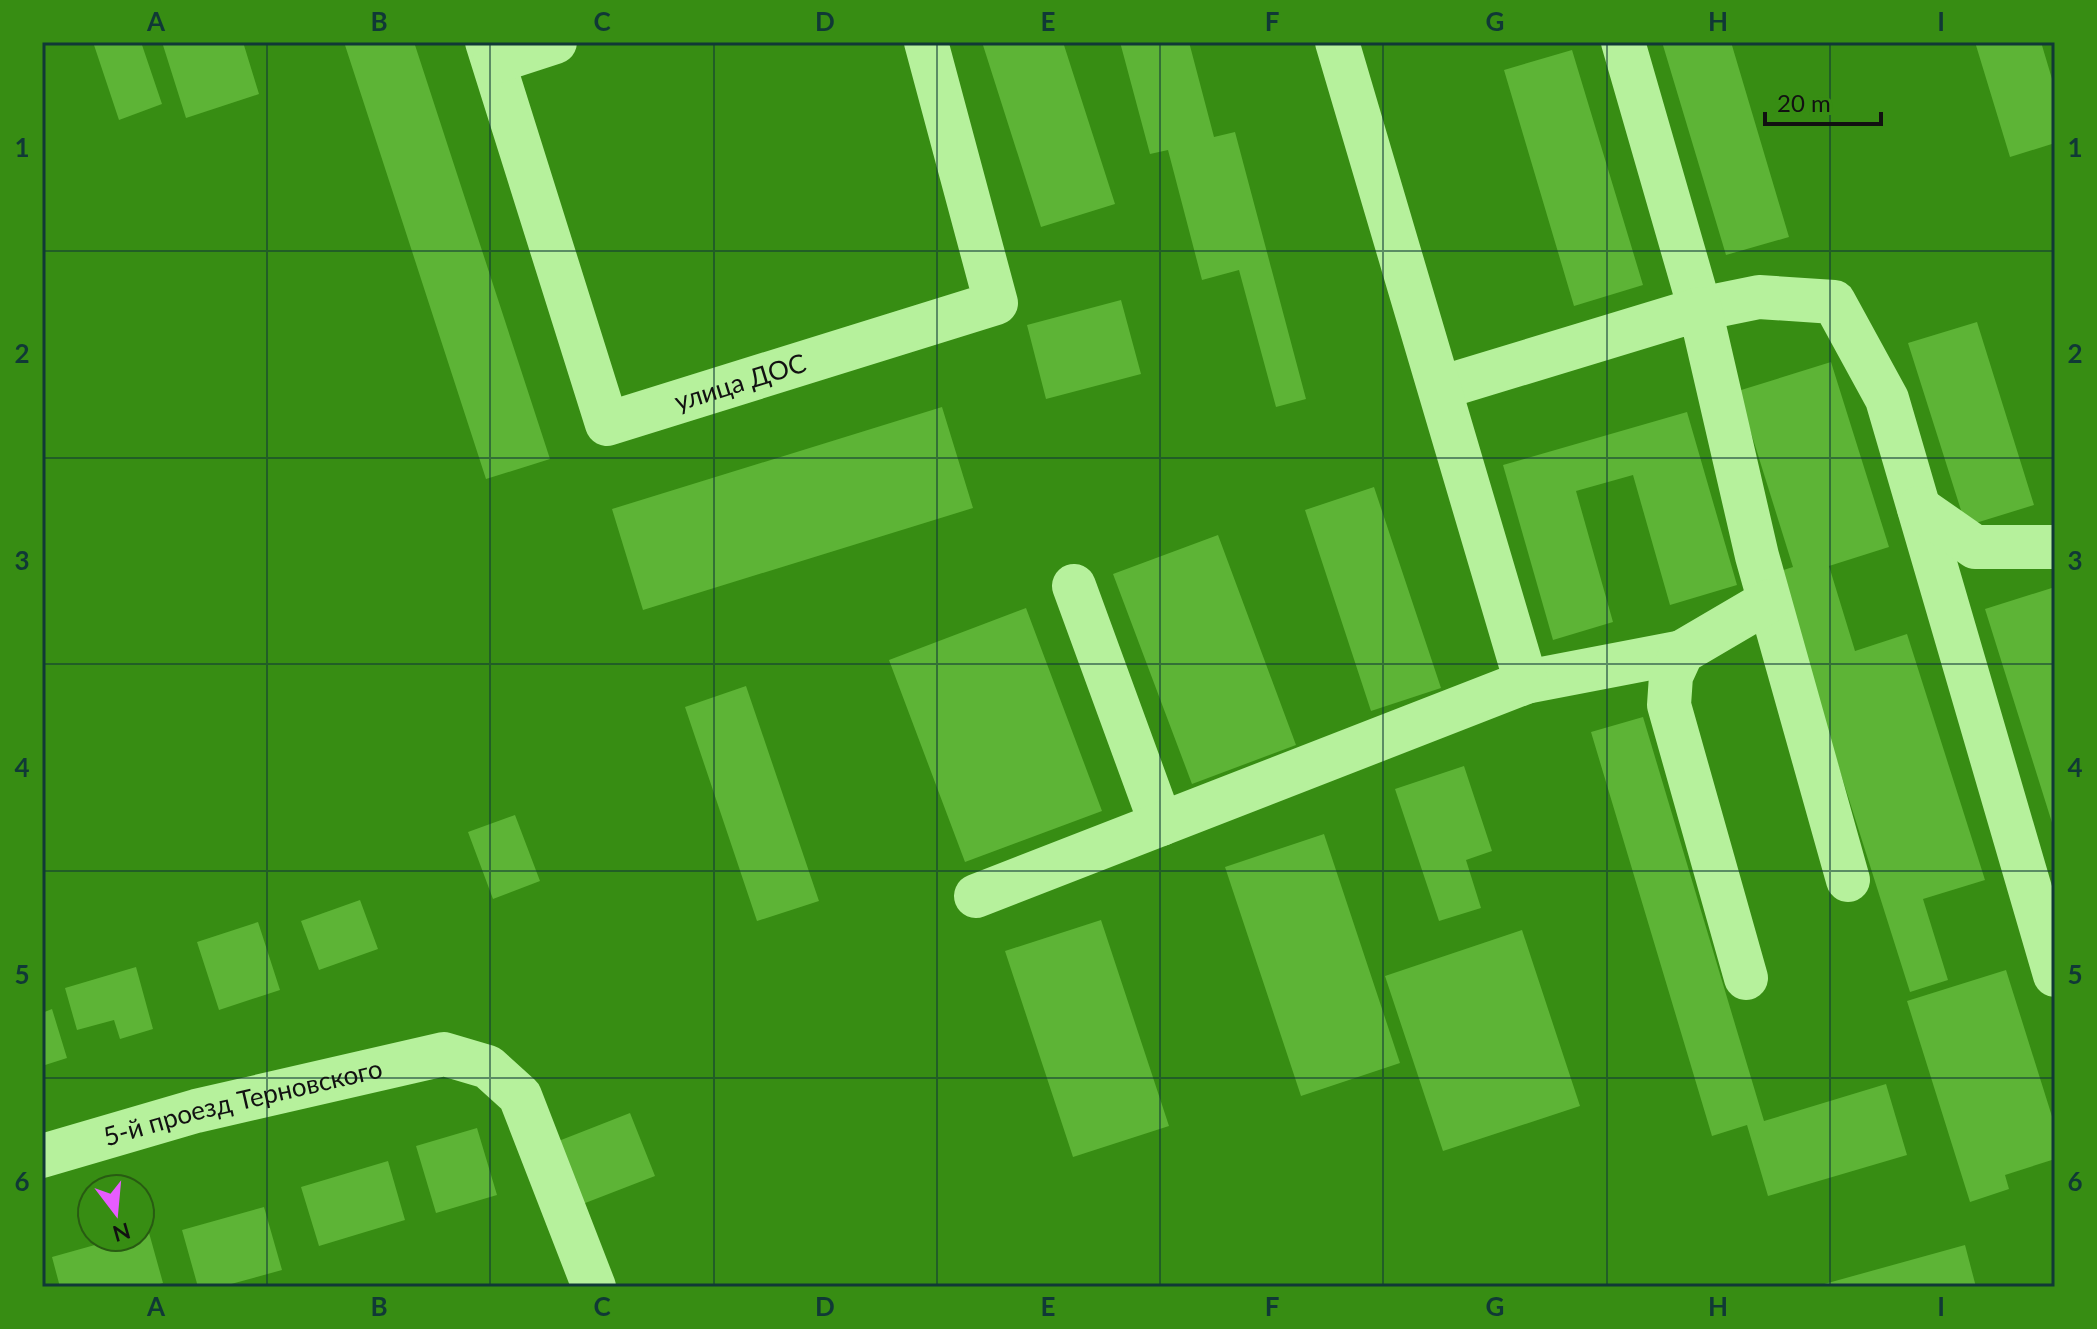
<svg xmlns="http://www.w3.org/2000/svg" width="2097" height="1329" font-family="Lato,sans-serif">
<rect width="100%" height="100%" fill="#378d13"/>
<path fill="#5db436" d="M93,42H141L162,104L119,120Z
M162,42H243L259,94L186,118Z
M344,42H414L550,459L486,479Z
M982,42H1063L1115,204L1041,227Z
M1120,42H1189L1214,137L1235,132L1306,399L1276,407L1239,270L1202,280L1168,150L1150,154Z
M1662,42H1731L1789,237L1726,255Z
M1975,42H2041L2055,89V143L2010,157Z
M1572,50L1643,285L1574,306L1504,70Z
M1121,300L1141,374L1046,399L1027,325Z
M1977,322L2034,505L1966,526L1908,343Z
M1831,362L1889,547L1829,566L1855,651L1907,634L1985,880L1923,899L1948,980L1910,992L1777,572L1793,567L1738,391Z
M942,407L973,508L643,610L612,509Z
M1687,412L1737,585L1670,605L1633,475L1576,491L1613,622L1553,640L1503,465Z
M1374,487L1441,688L1371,711L1305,510Z
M1218,535L1296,745L1192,784L1113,574Z
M2055,587V829H2054L1985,609Z
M1026,608L1102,811L965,862L889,660Z
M746,686L819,901L757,921L685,707Z
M1643,717L1764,1121L1886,1084L1907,1155L1768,1196L1747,1125L1712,1136L1591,732Z
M1464,766L1492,851L1466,860L1481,908L1439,921L1395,789Z
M515,815L540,881L493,899L468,832Z
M1324,834L1400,1063L1301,1096L1225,867Z
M360,900L378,949L319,970L301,921Z
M1101,920L1169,1126L1073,1157L1005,951Z
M258,922L280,990L219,1010L197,942Z
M1522,930L1580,1106L1443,1151L1385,976Z
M136,967L153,1029L120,1039L114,1020L77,1030L65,988Z
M2006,970L2055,1126V1159L2005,1175L2009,1189L1970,1202L1907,1001Z
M52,1009L67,1058L42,1066V1013Z
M630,1113L655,1176L580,1205L556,1142Z
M477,1128L497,1195L436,1213L416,1146Z
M388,1161L405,1220L319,1246L301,1187Z
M141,1204L163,1283L150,1287H60L52,1257L102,1243L100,1237H140Z
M264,1207L282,1270L220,1287H198L182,1230Z
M1965,1245L1976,1287H1817V1286Z"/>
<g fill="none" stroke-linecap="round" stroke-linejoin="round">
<g stroke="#b6f19c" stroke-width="44">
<path id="s1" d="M487,42L607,424L996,303L926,42"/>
<path d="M1623,42L1700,309L1759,297L1834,302L1887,399L2055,975"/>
<path d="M494,62L555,42"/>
<path d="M1440,388L1700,309L1757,556L1848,880"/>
<path d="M1919,508L1975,547H2055"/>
<path d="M1074,586L1161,824"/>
<path d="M1526,682L1682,652"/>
<path d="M976,896L1526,682L1337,42"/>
<path d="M1746,978L1669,705L1671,676L1682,652L1769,601"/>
<path id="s2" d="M42,1156L196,1111L444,1054L488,1067L520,1096L594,1287"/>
</g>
</g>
<path fill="none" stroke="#103936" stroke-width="2" stroke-opacity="0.55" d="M267,42V1287M490,42V1287M714,42V1287M937,42V1287M1160,42V1287M1383,42V1287M1607,42V1287M1830,42V1287M42,251H2055M42,458H2055M42,664H2055M42,871H2055M42,1078H2055"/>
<g text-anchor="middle" stroke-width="6" stroke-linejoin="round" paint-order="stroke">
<g font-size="26" fill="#111" stroke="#378d13">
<text dy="9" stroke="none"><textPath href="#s1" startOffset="540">улица ДОС</textPath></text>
<text dy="9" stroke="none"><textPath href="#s2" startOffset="208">5-й проезд Терновского</textPath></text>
</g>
</g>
<rect width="2097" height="1329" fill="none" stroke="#378d13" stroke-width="88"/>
<g transform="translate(116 1213) rotate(164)"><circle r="38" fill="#378d13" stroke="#285b12" stroke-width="2"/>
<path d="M0-6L14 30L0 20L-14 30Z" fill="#e75cff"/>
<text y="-12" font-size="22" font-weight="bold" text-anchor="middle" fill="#111111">N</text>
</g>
<path d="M1765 112v12h116v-12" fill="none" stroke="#111111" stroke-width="4"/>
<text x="1777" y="112" font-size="24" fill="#111111" stroke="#378d13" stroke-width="6" paint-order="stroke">20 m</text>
<rect x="44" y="44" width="2009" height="1241" fill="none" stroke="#103936" stroke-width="3"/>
<g font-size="26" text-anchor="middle" font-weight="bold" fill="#103936">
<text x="156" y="31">A</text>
<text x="379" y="31">B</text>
<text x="602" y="31">C</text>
<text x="825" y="31">D</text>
<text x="1048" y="31">E</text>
<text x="1272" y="31">F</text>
<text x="1495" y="31">G</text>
<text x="1718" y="31">H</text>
<text x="1941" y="31">I</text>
<text x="22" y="157">1</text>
<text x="2075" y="157">1</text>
<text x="22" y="363">2</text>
<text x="2075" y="363">2</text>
<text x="22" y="570">3</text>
<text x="2075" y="570">3</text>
<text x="22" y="777">4</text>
<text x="2075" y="777">4</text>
<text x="22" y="984">5</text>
<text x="2075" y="984">5</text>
<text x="22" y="1191">6</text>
<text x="2075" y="1191">6</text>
<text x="156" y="1316">A</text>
<text x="379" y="1316">B</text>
<text x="602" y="1316">C</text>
<text x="825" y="1316">D</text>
<text x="1048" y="1316">E</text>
<text x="1272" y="1316">F</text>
<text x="1495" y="1316">G</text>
<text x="1718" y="1316">H</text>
<text x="1941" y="1316">I</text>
</g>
</svg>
